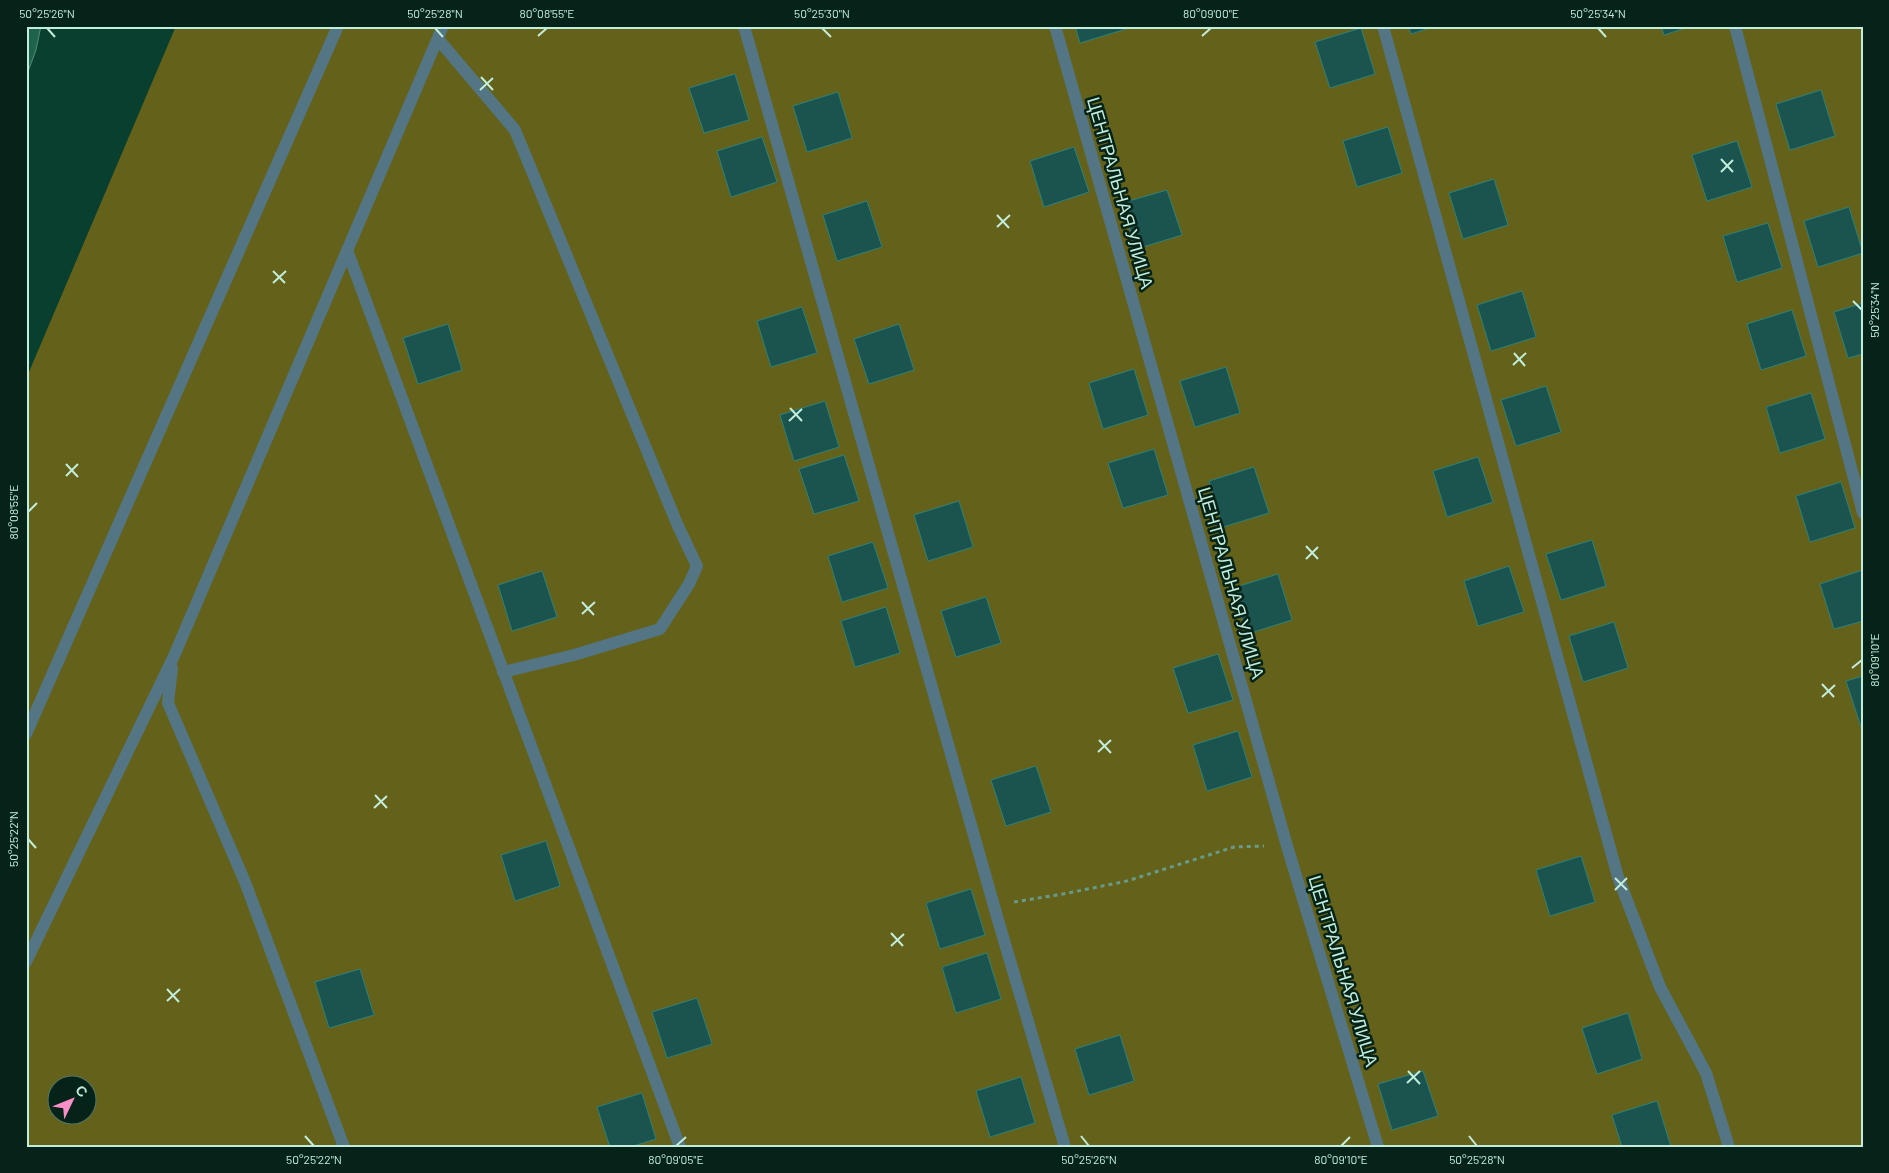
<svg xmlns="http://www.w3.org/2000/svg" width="1889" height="1173" font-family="Barlow,sans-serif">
<rect width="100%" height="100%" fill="#093f2f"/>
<path fill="#64621a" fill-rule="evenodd" d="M176,26H1863V1147H26V379ZM58,1086H88V1116H58Z"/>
<path fill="#1f634d" stroke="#508c78" d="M26,26H41L36,50L26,77Z"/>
<path fill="#1b534e" stroke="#2c827c" d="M1075,26H1125L1126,29L1080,43Z
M1408,26H1436L1411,34Z
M1661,26H1692L1664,35Z
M1361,28L1375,74L1330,88L1315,42Z
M735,74L749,120L704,133L689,88Z
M1821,90L1835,136L1790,150L1776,104Z
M838,92L852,138L807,152L793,106Z
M1388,127L1402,173L1357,187L1343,141Z
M762,137L777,182L731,197L717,151Z
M1737,141L1752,187L1707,201L1692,155Z
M1074,147L1089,192L1044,207L1030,161Z
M1494,179L1508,225L1463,239L1449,193Z
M1167,190L1182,235L1136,249L1122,203Z
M867,201L882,247L837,261L823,215Z
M1849,207L1863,253L1818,267L1804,221Z
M1768,223L1782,268L1737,282L1723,236Z
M1522,291L1536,337L1491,351L1477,305Z
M1863,303V354L1848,358L1834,312Z
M802,307L817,353L771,367L757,321Z
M1792,310L1806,356L1761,370L1747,324Z
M448,324L462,370L418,384L403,338Z
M899,324L914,370L869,384L854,339Z
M1226,367L1240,413L1195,427L1180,381Z
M1134,369L1148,415L1103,429L1089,383Z
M1546,386L1561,432L1516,446L1501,400Z
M1811,393L1825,439L1780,453L1766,407Z
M825,401L839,447L794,461L780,415Z
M1154,449L1168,495L1123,508L1108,463Z
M844,455L859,501L814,514L799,469Z
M1478,457L1493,502L1447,517L1433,471Z
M1254,467L1269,513L1223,527L1209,481Z
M1841,482L1855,528L1810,542L1796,496Z
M959,501L973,547L928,561L914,515Z
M1592,540L1606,586L1561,600L1546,554Z
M873,542L888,588L842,602L828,556Z
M1509,566L1524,612L1478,626L1464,581Z
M1863,570V621L1834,629L1820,584Z
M542,571L557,617L512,631L498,585Z
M1278,574L1292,620L1247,634L1233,588Z
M986,597L1001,643L956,657L941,611Z
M886,607L900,653L855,667L841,621Z
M1614,622L1628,668L1583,682L1569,636Z
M1218,654L1233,700L1188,713L1173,668Z
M1863,676V726L1861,727L1846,681Z
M1238,731L1252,777L1207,791L1193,745Z
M1036,766L1051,812L1006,826L991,780Z
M546,841L560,886L515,901L501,855Z
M1581,856L1595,902L1550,916L1536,870Z
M971,889L985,935L940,949L926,903Z
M987,953L1001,999L956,1013L942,967Z
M360,969L374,1015L329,1028L315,982Z
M697,998L712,1044L667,1058L652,1012Z
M1628,1013L1642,1059L1597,1074L1582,1028Z
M1120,1035L1134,1081L1089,1095L1075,1049Z
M1423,1071L1438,1116L1392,1130L1378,1084Z
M1021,1077L1035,1123L990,1137L976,1091Z
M642,1093L656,1139L630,1147H610L597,1107Z
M1657,1101L1671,1147H1622L1612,1115Z"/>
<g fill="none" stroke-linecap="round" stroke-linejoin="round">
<path stroke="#699988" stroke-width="3" stroke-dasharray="4 4" stroke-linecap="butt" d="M1014,902L1063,894L1127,881L1234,847L1264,846"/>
<path stroke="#537584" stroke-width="12" d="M744,26L998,920L1065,1147
M1055,26L1287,846L1378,1147
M1383,26L1618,877L1660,987L1706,1073L1729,1147
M1735,26L1863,513
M438,39L515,130L678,526L697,566L689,584L660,629L574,655L503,672
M347,250L680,1147
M172,668L168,703L245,882L344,1147
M26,734L338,26
M26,962L174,656L443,26"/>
</g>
<path fill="none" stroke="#c2eddb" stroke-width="2" d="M47,28L55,37M435,28L443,37M822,28L831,37M1598,28L1606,37M538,36L547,28M1202,36L1211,28M481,77L493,90M480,90L493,78M1721,159L1733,172M1721,172L1733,160M997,215L1009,228M997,227L1010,215M273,271L285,283M273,283L286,271M1853,301L1862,310M1514,353L1525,366M1513,365L1526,353M790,408L802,421M789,421L802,409M66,464L78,477M66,476L78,464M28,512L37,503M1306,546L1318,559M1306,559L1318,547M582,602L594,615M582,614L595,602M1852,668L1862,660M1822,684L1834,697M1822,697L1835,685M1099,740L1111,753M1098,752L1111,740M375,795L387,808M374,808L387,796M28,839L36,848M1615,878L1627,890M1615,890L1627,878M891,933L903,946M891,946L904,934M167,989L179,1002M167,1001L180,989M1408,1071L1420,1084M1407,1083L1420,1071M305,1136L314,1146M1081,1136L1089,1146M1469,1136L1477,1146M676,1146L686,1137M1341,1146L1350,1137"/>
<g text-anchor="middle" stroke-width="5" stroke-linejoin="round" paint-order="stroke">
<g font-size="18" fill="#c2eddb" stroke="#052319">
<text transform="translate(1120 193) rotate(74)" y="6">ЦЕНТРАЛЬНАЯ УЛИЦА</text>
<text transform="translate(1231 583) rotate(74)" y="6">ЦЕНТРАЛЬНАЯ УЛИЦА</text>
<text transform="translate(1343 971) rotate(73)" y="6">ЦЕНТРАЛЬНАЯ УЛИЦА</text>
</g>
</g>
<rect width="1889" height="1173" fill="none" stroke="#052319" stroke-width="55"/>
<g transform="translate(72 1100) rotate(47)"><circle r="24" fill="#052319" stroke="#517467"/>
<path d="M0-4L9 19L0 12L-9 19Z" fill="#fa8fc8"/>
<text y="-8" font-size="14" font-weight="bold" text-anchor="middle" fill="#c2eddb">С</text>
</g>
<rect x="28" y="28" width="1834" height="1118" fill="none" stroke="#c2eddb" stroke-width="2"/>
<g font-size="12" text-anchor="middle" fill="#c2eddb">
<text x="47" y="18">50°25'26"N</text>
<text x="435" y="18">50°25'28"N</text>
<text x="547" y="18">80°08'55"E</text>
<text x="822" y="18">50°25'30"N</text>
<text x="1211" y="18">80°09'00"E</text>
<text x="1598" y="18">50°25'34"N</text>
<text transform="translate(1875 310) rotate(-90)" y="4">50°25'34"N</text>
<text transform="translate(14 512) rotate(-90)" y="4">80°08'55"E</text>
<text transform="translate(1875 660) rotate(-90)" y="4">80°09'10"E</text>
<text transform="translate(14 839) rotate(-90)" y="4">50°25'22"N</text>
<text x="314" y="1164">50°25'22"N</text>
<text x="676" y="1164">80°09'05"E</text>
<text x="1089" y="1164">50°25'26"N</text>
<text x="1341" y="1164">80°09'10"E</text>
<text x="1477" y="1164">50°25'28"N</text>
</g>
</svg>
